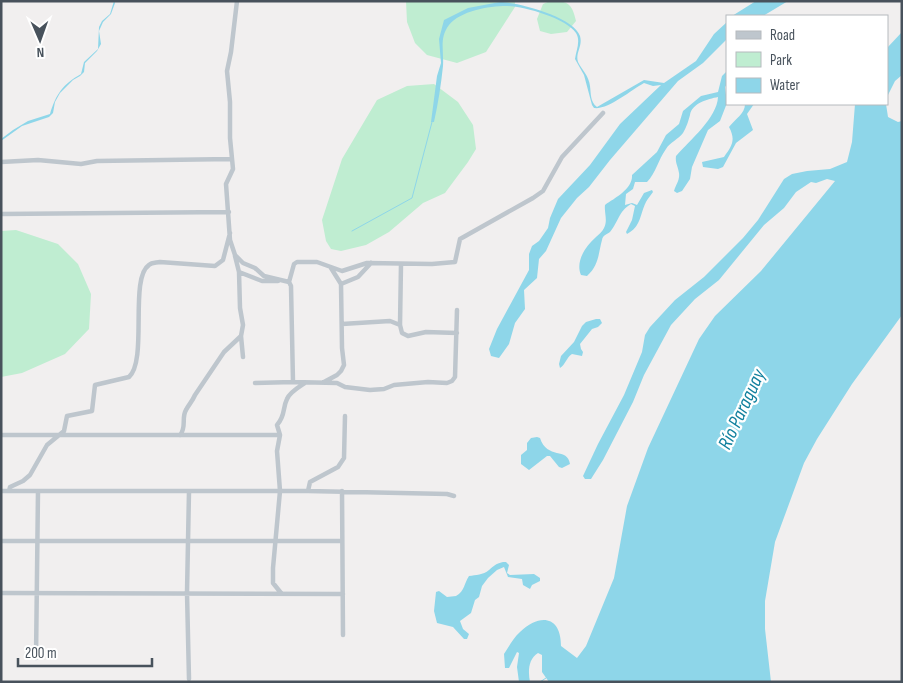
<svg xmlns="http://www.w3.org/2000/svg" width="903" height="683" font-family="'Sofia Sans Condensed',sans-serif">
<rect width="100%" height="100%" fill="#f1efef"/>
<path fill="#bfedd1" d="M406,1H515V7L486,52L457,63L427,55L415,43L407,22Z
M550,1C568,1 572,3 576,21L567,32L551,34L540,31L537,19L543,4Z
M434,84L458,102L473,125L476,149L468,162L445,193L423,203L389,232L366,245L341,251L331,249L326,241L322,220L342,159L377,100L407,86Z
M16,230L58,244L78,264L91,294L89,329L65,354L22,373L1,377V231Z"/>
<path fill="#8ed6e9" d="M114,1L115,3L111,14L103,22L99,31L101,44L97,51L85,63L84,72L80,76L73,80L60,93L55,102L53,113L49,117L22,126L1,141V139L13,130L28,121L50,114C56,94 63,84 81,74L84,62L98,49L99,27L102,21L110,14Z
M756,1H788L763,16H732Z
M500,2C518,2 574,17 580,36C583,46 575,53 578,62C582,70 589,76 590,86C591,93 590,102 597,107L644,80L664,83L696,61L714,34L727,22V39L703,63L678,81L610,160L589,187L577,198L561,218L546,251L539,259L537,278L524,290L525,309L515,323L509,344L499,358L491,356L489,349L497,329L529,270V254L532,246L539,241L548,228L550,218L558,199L590,165L620,124L661,85L653,86L644,83C631,90 608,110 594,108L592,105L584,75L575,59C576,51 581,41 576,33C566,18 523,6 506,6C489,6 460,11 449,25C439,38 444,51 443,66C441,85 438,104 434,122H431L437,76L441,63L439,39L444,20L468,8Z
M902,32V75L895,81L887,97V48Z
M727,71V84L725,87L727,103L720,121L708,130L692,167L690,179L682,191L677,193L674,191C676,184 680,180 679,173C678,166 675,163 676,156C690,140 717,118 718,97C708,99 692,103 690,115C688,122 687,126 683,133C679,139 670,142 666,149C658,160 656,173 647,182H635L633,189L626,194L625,205L632,203L637,205L644,193L652,190L653,192C651,195 648,198 646,202C640,214 641,227 627,234L626,232L632,220L635,206L631,204C618,212 619,221 610,232C606,235 603,235 602,240C598,255 599,265 587,276L581,275C575,261 586,246 596,237C599,234 602,232 604,228C608,220 604,213 605,205C615,198 633,189 632,175L657,152L666,135L679,124L683,111L701,96L718,92L722,76Z
M745,104H754L747,114L753,130L736,143L723,167L718,169L703,167L702,162L724,157C732,146 736,140 729,127C735,119 745,114 745,104Z
M855,104H886L888,117L898,122L902,121V315L852,384L817,439L804,463L793,493L775,542L765,601V629L771,682H549L542,672V655L538,653C528,659 528,672 530,682H519L517,667L519,653L517,652L509,668H505L504,654C509,647 513,638 520,632C540,613 561,616 561,646L577,658L586,646L614,578L627,506L648,448L699,339L715,316L761,271L835,181L827,179L816,183L811,182L796,192L784,208L764,225L719,280L695,299L671,325L644,375L633,402L603,460L591,479H585L583,476L598,444L624,395L642,352L645,335L650,327L675,300L704,277L743,238L758,220L784,179L792,174L807,171L830,169L847,162L852,142Z
M596,319H600L602,323L598,327L592,329L580,344L581,349L583,352L582,356L572,354C566,358 566,364 560,368L559,364L561,356L574,342L582,326L586,322Z
M537,437L540,438C547,460 568,447 570,464L562,468L559,467L550,456H547L529,470L521,464V455L527,450V443L531,438Z
M503,562H506L509,565L507,573L510,575L534,574L540,578V581L532,585L530,589L523,585L522,579L508,577L504,567L497,570L488,578L482,586L479,597L475,600L471,613L460,621L463,629L469,634L467,639H464L453,627L437,623L434,611L436,592L439,591L447,597L456,596C465,591 464,583 469,576C476,575 483,575 489,570C494,566 495,564 503,562Z"/>
<g fill="none" stroke-linecap="round" stroke-linejoin="round">
<path stroke="#8ed6e9" stroke-width="1" d="M352,231L412,198L432,122
M540,682L546,678"/>
<path stroke="#bec6cd" stroke-width="4.5" d="M237,1L231,52L227,71L230,102V138L233,169L226,184L230,240L235,255L243,263L255,268L264,276L289,282
M1,162L38,160L81,164L97,161L231,159
M1,214L229,212
M235,256L239,272L262,281H278
M401,264L400,325L402,333L408,336L426,332L457,333
M239,272L240,308L243,325L241,336L243,357
M341,284L358,277L371,263
M342,324L390,321L400,325
M293,382L291,286L289,282L294,264L297,262H317L342,271L367,263L432,264L455,262L460,239L533,198L543,191L562,157L603,113
M324,382L337,375L341,371L344,365L342,348L341,284L331,268
M255,383L293,382L337,383L345,387L370,390L384,389L394,385L428,382L447,383L452,381L455,377L457,310
M1,435H280
M180,435C187,427 181,418 186,410C189,404 192,402 195,395L224,352L241,336
M1,491H308L447,494L454,496
M9,491L10,487L23,481L30,475L47,445L64,431L67,416L92,411L95,385L129,377C148,360 129,278 149,265C152,262 156,263 160,262L215,266L223,260L230,233
M189,491L187,593L189,679
M308,491L310,482L338,467L344,458L345,416
M342,491L343,635
M1,541H342
M1,593L343,594
M281,593L273,583V568L280,491L277,451L280,435L277,425C286,415 282,409 287,399C290,392 299,387 305,383
M36,658L38,491"/>
</g>
<g text-anchor="middle" stroke-width="4.5" stroke-linejoin="round" paint-order="stroke">
<g font-size="20" font-style="italic" fill="#12809e" stroke="#fff">
<text transform="translate(741 409) rotate(-65)" y="7">Río Paraguay</text>
</g>
</g>
<rect width="903" height="683" fill="none" stroke="#48525c" stroke-width="5"/>
<rect x="726" y="15" width="162" height="90" fill="#ffffff" stroke="#b6babe"/>
<rect x="736" y="31" width="25" height="8" fill="#bec6cd" stroke="#b6babe"/>
<text x="770" y="40" font-size="15" fill="#48525c">Road</text>
<rect x="736" y="52" width="25" height="15" fill="#bfedd1" stroke="#b6babe"/>
<text x="770" y="65" font-size="15" fill="#48525c">Park</text>
<rect x="736" y="78" width="25" height="15" fill="#8ed6e9" stroke="#b6babe"/>
<text x="770" y="90" font-size="15" fill="#48525c">Water</text>
<g transform="translate(40 40) rotate(178)" stroke="#ffffff" stroke-width="4" paint-order="stroke">
<path d="M0-4L9 19L0 12L-9 19Z" fill="#48525c"/>
<text y="-8" font-size="14" font-weight="bold" text-anchor="middle" fill="#48525c">N</text>
</g>
<path d="M18 658v8h134v-8" fill="none" stroke="#48525c" stroke-width="2.5"/>
<text x="25" y="658" font-size="15" fill="#48525c" stroke="#ffffff" stroke-width="4" paint-order="stroke">200 m</text>
</svg>
